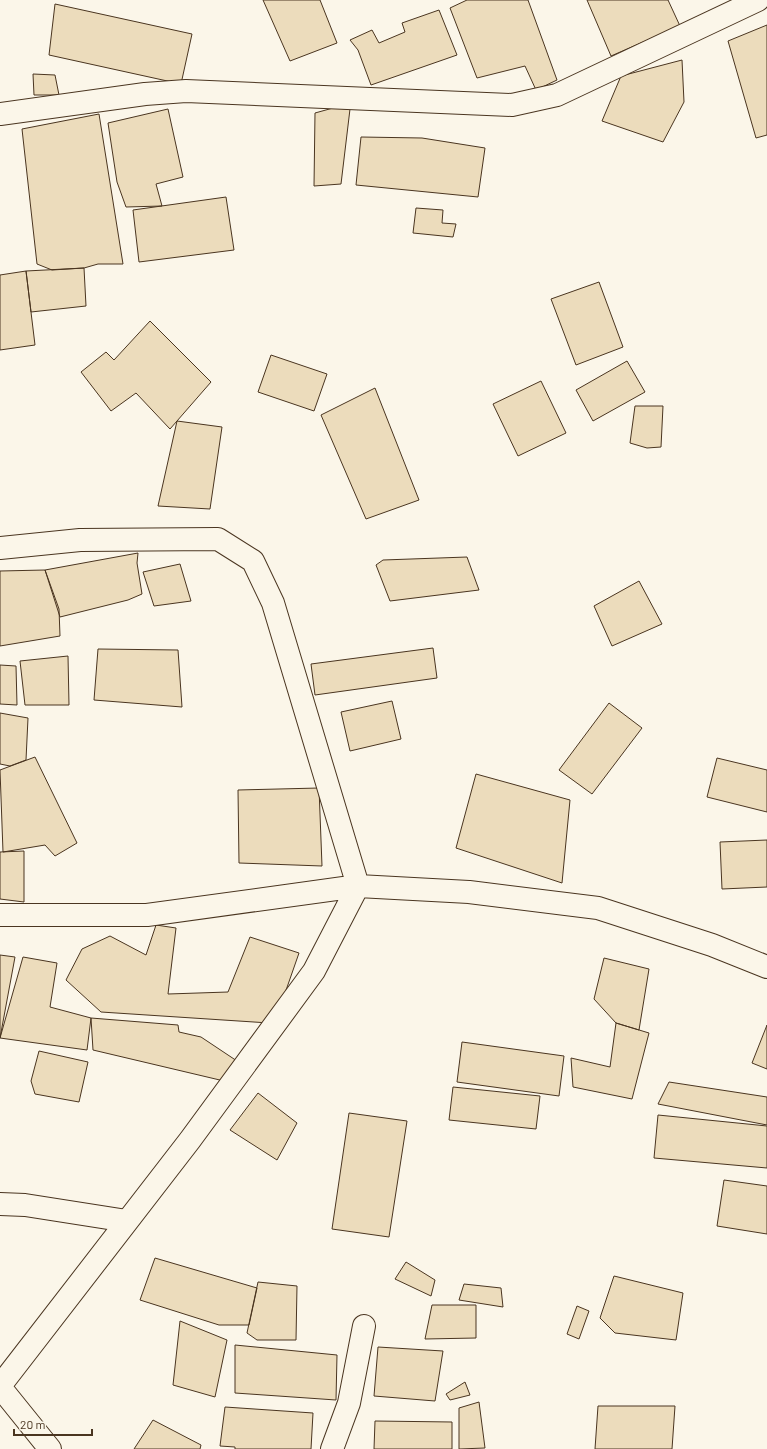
<svg xmlns="http://www.w3.org/2000/svg" width="767" height="1449" font-family="Barlow,sans-serif">
<rect width="100%" height="100%" fill="#fbf6e9"/>
<path fill="#ecdcbc" stroke="#4a3520" d="M263,0H320L337,43L290,61Z
M467,0H528L557,80L536,90L525,66L477,78L450,8Z
M587,0H668L680,26L611,56Z
M55,4L192,34L181,84L49,55Z
M439,10L457,55L371,85L358,50L350,40L372,30L379,43L405,32L402,23Z
M767,25V135L756,138L728,41Z
M682,60L684,102L663,142L602,121L621,76Z
M33,74L55,75L59,95H34Z
M333,108L350,109L341,184L314,186L315,113Z
M168,109L183,177L156,184L162,206L126,207L117,182L108,123Z
M99,114L123,264H98L84,268L52,270L37,264L22,129Z
M361,137L422,138L485,148L478,197L356,185Z
M226,197L234,250L139,262L133,210Z
M416,208L443,210L442,223L456,224L453,237L413,233Z
M84,268L86,306L31,312L26,271Z
M26,271L35,345L0,350V275Z
M599,282L623,347L576,365L551,299Z
M150,321L211,382L170,429L136,393L111,411L81,372L106,352L114,360Z
M271,355L327,374L314,411L258,392Z
M627,361L645,392L593,421L576,390Z
M541,381L566,433L518,456L493,404Z
M375,388L419,500L366,519L321,415Z
M635,406H663L661,447L647,448L630,443Z
M177,421L222,427L210,509L158,506Z
M138,553L137,563L142,594L128,600L60,617L45,570Z
M467,557L479,590L390,601L376,565L383,560Z
M180,564L191,601L154,606L143,572Z
M45,570L59,609L60,636L0,646V571Z
M639,581L662,624L612,646L594,606Z
M433,648L437,678L315,695L311,664Z
M98,649L178,650L182,707L94,700Z
M68,656L69,705H25L20,661Z
M0,665L16,666L17,705L0,704Z
M392,701L401,739L350,751L341,712Z
M609,703L642,728L592,794L559,770Z
M0,713L28,718L26,760L10,766L0,764Z
M35,757L77,843L55,856L45,845L3,852L0,770Z
M717,758L767,770V812L707,797Z
M476,774L570,800L562,883L456,848Z
M319,788L322,866L239,863L238,790Z
M767,840V887L722,889L720,842Z
M24,851V902L0,899V852Z
M156,925L176,928L168,994L228,992L250,937L299,953L284,996L269,1023L101,1012L66,980L82,949L110,936L146,955Z
M0,955L15,957L0,1038Z
M23,957L57,963L50,1007L91,1018L87,1050L0,1038Z
M604,958L649,969L639,1030L616,1023L594,999Z
M91,1018L178,1025L179,1032L201,1037L240,1063L224,1081L93,1050Z
M616,1023L649,1033L632,1099L573,1087L571,1058L610,1067Z
M767,1025V1069L752,1063Z
M462,1042L564,1056L559,1096L457,1082Z
M39,1051L88,1062L79,1102L35,1094L31,1081Z
M669,1082L767,1097V1125L658,1104Z
M453,1087L540,1096L536,1129L449,1120Z
M258,1093L297,1123L277,1160L230,1130Z
M349,1113L407,1121L389,1237L332,1229Z
M658,1115L767,1126V1168L654,1158Z
M724,1180L767,1186V1234L717,1226Z
M155,1258L257,1288L249,1325H219L140,1300Z
M406,1262L435,1280L431,1296L395,1279Z
M614,1276L683,1293L676,1340L615,1333L600,1318Z
M258,1282L297,1286L296,1340H257L247,1333Z
M464,1284L501,1288L503,1307L459,1300Z
M432,1305H476V1338L425,1339Z
M577,1306L589,1311L579,1339L567,1334Z
M180,1321L227,1340L215,1397L173,1385Z
M235,1345L337,1355L336,1400L235,1393Z
M378,1347L443,1351L435,1401L374,1396Z
M465,1382L470,1395L450,1400L446,1394Z
M479,1402L485,1448L459,1449V1408Z
M598,1406H675L672,1449H595Z
M225,1407L313,1413L311,1449H235V1447L220,1446Z
M153,1420L201,1445L200,1449H134Z
M375,1421L452,1422V1449H374Z"/>
<g fill="none" stroke-linecap="round" stroke-linejoin="round">
<defs>
<path id="minor" d="M0,114L145,94L186,91L512,105L557,95L758,0
M0,548L80,540L218,539L253,561L273,603L358,886L314,971L190,1140L0,1386
M0,915H147L358,886L469,892L598,908L712,945L767,967
M0,1204L25,1205L127,1221
M0,1387L50,1449
M332,1449L349,1403L364,1326"/>
</defs>
<use href="#minor" stroke="#4a3520" stroke-width="24"/>
<use href="#minor" stroke="#fbf6e9" stroke-width="22"/>
</g>
<path d="M14 1429v6h78v-6" fill="none" stroke="#4a3520" stroke-width="2"/>
<text x="20" y="1429" font-size="12" fill="#4a3520" stroke="#fbf6e9" stroke-width="3" paint-order="stroke">20 m</text>
</svg>
